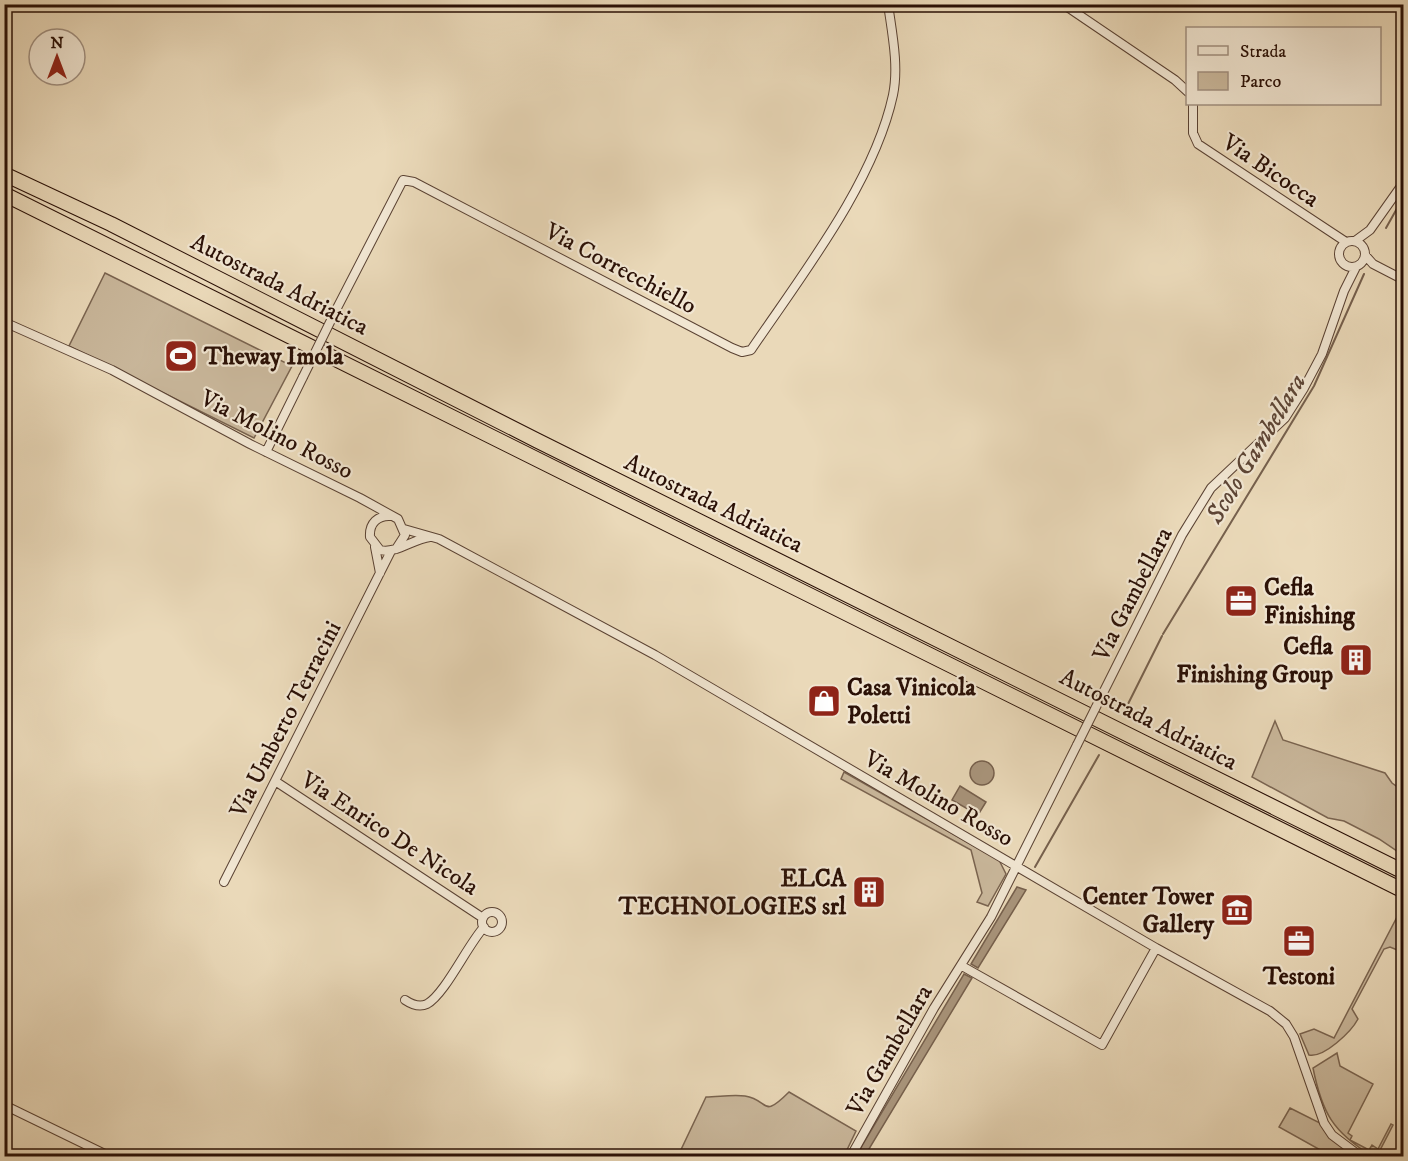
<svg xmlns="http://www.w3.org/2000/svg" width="1408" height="1161" font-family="'IM FELL DW Pica',serif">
<rect width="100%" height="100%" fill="#ead9b9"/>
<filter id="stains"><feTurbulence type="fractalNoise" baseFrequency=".00333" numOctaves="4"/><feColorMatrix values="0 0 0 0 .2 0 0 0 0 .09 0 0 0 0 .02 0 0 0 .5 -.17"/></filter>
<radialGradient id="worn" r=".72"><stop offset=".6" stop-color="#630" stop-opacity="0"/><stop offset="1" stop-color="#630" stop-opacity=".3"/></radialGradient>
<path fill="#c9b79b" stroke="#7a6450" stroke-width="1.5" d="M105,273L292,366L254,438L69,346Z
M1275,721L1283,740L1385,773L1392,783L1403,791V855L1379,839L1344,821L1328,818L1252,777Z
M844,772L999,860L1006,874L988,906L977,902L982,893L971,850L841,779Z
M1397,917L1403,920V948L1400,951L1390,947L1384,949L1352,1009L1358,1019C1351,1032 1324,1058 1309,1055L1300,1034L1314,1029L1334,1038Z
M1337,1053L1340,1066L1373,1084L1348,1133L1352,1136L1350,1140L1369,1150L1372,1145L1378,1149L1391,1124L1393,1125L1377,1156H1372C1333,1132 1322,1113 1313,1068Z
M789,1092L856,1131L844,1156H678L706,1097C718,1097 733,1094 745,1096C770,1100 761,1120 789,1092Z
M1290,1108L1320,1123L1329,1137L1353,1156H1331L1279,1127Z"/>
<path fill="#a9957c" stroke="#76604d" stroke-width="1.5" d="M970 773a12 12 0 1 1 24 0a12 12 0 1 1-24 0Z
M960,786L986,802L978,815L952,800Z
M1017,887L1026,890L978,968L971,964Z
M964,974L972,978L866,1154L860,1150L863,1144Z"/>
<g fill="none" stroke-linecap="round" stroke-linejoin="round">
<path stroke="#76604d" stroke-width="2" d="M1386,228L1404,196
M1163,634L1314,386L1364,274
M1123,714L1162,636
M1035,867L1099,755"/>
<defs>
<path id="minor" d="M1063,4L1175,80L1188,92
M1193,104V133L1198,144L1346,242
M1339 254a13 13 0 1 1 26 0a13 13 0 1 1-26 0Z
M1355,241L1370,230L1404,182
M1365,255L1373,264L1404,280
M336,310L403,180L414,182L732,348L742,352L751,350C801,276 874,183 893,95C899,66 892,33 888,4
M4,322L112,370L250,444L360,498L398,519L405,535L396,549
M266,452L303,377
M391,516C378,515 369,523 370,537L380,550C396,554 413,539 430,537
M404,529L439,539L655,655L1156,948L1270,1011L1286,1024L1294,1037L1324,1123L1332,1135L1360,1156
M375,547L380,573
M1095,709L1182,535L1211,488L1285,418L1304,388L1322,354L1344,291L1356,267
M275,781L483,918
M224,882L391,551
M482 922a10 10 0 1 1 20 0a10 10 0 1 1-20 0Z
M962,966L1102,1045L1156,948
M405,1000C411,1004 419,1008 427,1004C445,994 467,946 484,927
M4,1105L109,1156
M851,1156L934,1008L991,917L1077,745"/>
<path id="motorway" d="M4,174L111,224L536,440L1404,872
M4,194L1404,891"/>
</defs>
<use href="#minor" stroke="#5a4233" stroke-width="10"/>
<use href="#motorway" stroke="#2a1006" stroke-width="16"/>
<use href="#minor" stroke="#f1e6d2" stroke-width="8"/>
<use href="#motorway" stroke="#ead9b9" stroke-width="14"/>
<defs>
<path id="minor-bridge" d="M303,377L336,310
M1077,745L1095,709"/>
</defs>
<use href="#minor-bridge" stroke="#5a4233" stroke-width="10" stroke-linecap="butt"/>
<use href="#minor-bridge" stroke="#f1e6d2" stroke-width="8"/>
</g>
<defs>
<symbol id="stadium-square" viewBox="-11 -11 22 22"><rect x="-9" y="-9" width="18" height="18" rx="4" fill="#8f2418" stroke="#f1e6d2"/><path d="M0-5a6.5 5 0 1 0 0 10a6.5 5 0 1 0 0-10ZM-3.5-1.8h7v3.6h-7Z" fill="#fff"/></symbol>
<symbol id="office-square" viewBox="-11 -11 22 22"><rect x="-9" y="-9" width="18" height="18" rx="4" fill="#8f2418" stroke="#f1e6d2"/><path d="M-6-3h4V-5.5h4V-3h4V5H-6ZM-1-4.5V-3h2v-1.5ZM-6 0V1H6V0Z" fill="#fff"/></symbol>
<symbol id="building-square" viewBox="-11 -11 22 22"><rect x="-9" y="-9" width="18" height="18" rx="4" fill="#8f2418" stroke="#f1e6d2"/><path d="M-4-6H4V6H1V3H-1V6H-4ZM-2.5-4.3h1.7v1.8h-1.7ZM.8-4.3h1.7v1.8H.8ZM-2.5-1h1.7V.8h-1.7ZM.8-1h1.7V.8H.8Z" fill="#fff"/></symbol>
<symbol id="shop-square" viewBox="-11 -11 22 22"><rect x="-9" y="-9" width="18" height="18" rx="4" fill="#8f2418" stroke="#f1e6d2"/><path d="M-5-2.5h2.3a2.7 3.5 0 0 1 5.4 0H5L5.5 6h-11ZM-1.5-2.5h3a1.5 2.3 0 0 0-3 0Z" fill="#fff"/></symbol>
<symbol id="museum-square" viewBox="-11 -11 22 22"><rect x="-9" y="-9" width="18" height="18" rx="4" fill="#8f2418" stroke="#f1e6d2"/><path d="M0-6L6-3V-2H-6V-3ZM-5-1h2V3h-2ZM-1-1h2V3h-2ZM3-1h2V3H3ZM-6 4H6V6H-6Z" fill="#fff"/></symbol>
</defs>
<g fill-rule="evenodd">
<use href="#stadium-square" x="162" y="337" width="38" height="38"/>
<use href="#office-square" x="1222" y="582" width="38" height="38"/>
<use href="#building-square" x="1337" y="641" width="38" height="38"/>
<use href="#shop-square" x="805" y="682" width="38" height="38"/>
<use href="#building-square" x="850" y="873" width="38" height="38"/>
<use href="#museum-square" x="1218" y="891" width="38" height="38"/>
<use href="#office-square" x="1280" y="922" width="38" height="38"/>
</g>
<g text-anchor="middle" stroke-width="4.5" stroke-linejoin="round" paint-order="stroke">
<g font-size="24" fill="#2a1006" stroke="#f1e6d2">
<text transform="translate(1271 170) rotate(34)" y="8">Via Bicocca</text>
<text transform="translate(621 268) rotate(28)" y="8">Via Correcchiello</text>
<text transform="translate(280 284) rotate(27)" y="8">Autostrada Adriatica</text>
<text transform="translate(277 434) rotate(27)" y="8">Via Molino Rosso</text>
<text transform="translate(714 503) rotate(26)" y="8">Autostrada Adriatica</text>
<text transform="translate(1132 594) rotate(-63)" y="8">Via Gambellara</text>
<text transform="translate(285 719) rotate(-63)" y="8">Via Umberto Terracini</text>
<text transform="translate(1149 719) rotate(27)" y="8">Autostrada Adriatica</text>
<text transform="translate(939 798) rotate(30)" y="8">Via Molino Rosso</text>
<text transform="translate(390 833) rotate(33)" y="8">Via Enrico De Nicola</text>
<text transform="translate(889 1050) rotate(-60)" y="8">Via Gambellara</text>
</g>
<g font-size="24" font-weight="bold" fill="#2a1006" stroke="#f1e6d2" text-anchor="start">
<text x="204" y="364">Theway Imola</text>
<text x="1264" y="595">Cefla<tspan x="1264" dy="28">Finishing</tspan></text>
<text x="1333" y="654" text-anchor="end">Cefla<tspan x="1333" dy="28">Finishing Group</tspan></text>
<text x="847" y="695">Casa Vinicola<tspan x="847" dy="28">Poletti</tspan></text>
<text x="846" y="886" text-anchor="end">ELCA<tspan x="846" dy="28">TECHNOLOGIES srl</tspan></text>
<text x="1214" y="904" text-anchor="end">Center Tower<tspan x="1214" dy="28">Gallery</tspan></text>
<text x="1299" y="984" text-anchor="middle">Testoni</text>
</g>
<g font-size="26" font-style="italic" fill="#5d4535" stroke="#f1e6d2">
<text transform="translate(1255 448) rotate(-59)" y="9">Scolo Gambellara</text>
</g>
</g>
<rect width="1408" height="1161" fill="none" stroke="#ead9b9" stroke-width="24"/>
<rect x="6" y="6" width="1396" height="1149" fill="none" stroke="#2a1006" stroke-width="3"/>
<rect x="12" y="12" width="1384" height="1137" fill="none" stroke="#2a1006" stroke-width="1.5"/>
<rect x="1186" y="27" width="195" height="78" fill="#f1e6d2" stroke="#a19080" stroke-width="1.5"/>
<rect x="1198" y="46" width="30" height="9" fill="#f1e6d2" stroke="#a19080" stroke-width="1.5"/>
<text x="1240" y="57" font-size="18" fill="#2a1006">Strada</text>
<rect x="1198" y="72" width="30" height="18" fill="#c9b79b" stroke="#a19080" stroke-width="1.5"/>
<text x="1240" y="87" font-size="18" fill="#2a1006">Parco</text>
<g transform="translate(57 57)"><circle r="28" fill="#f1e6d2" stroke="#a19080" stroke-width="1.5"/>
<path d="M0-4.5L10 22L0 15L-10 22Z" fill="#8f2418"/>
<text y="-9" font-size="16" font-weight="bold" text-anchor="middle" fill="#2a1006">N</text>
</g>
<rect width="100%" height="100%" filter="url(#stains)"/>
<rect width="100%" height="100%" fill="url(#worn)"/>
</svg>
